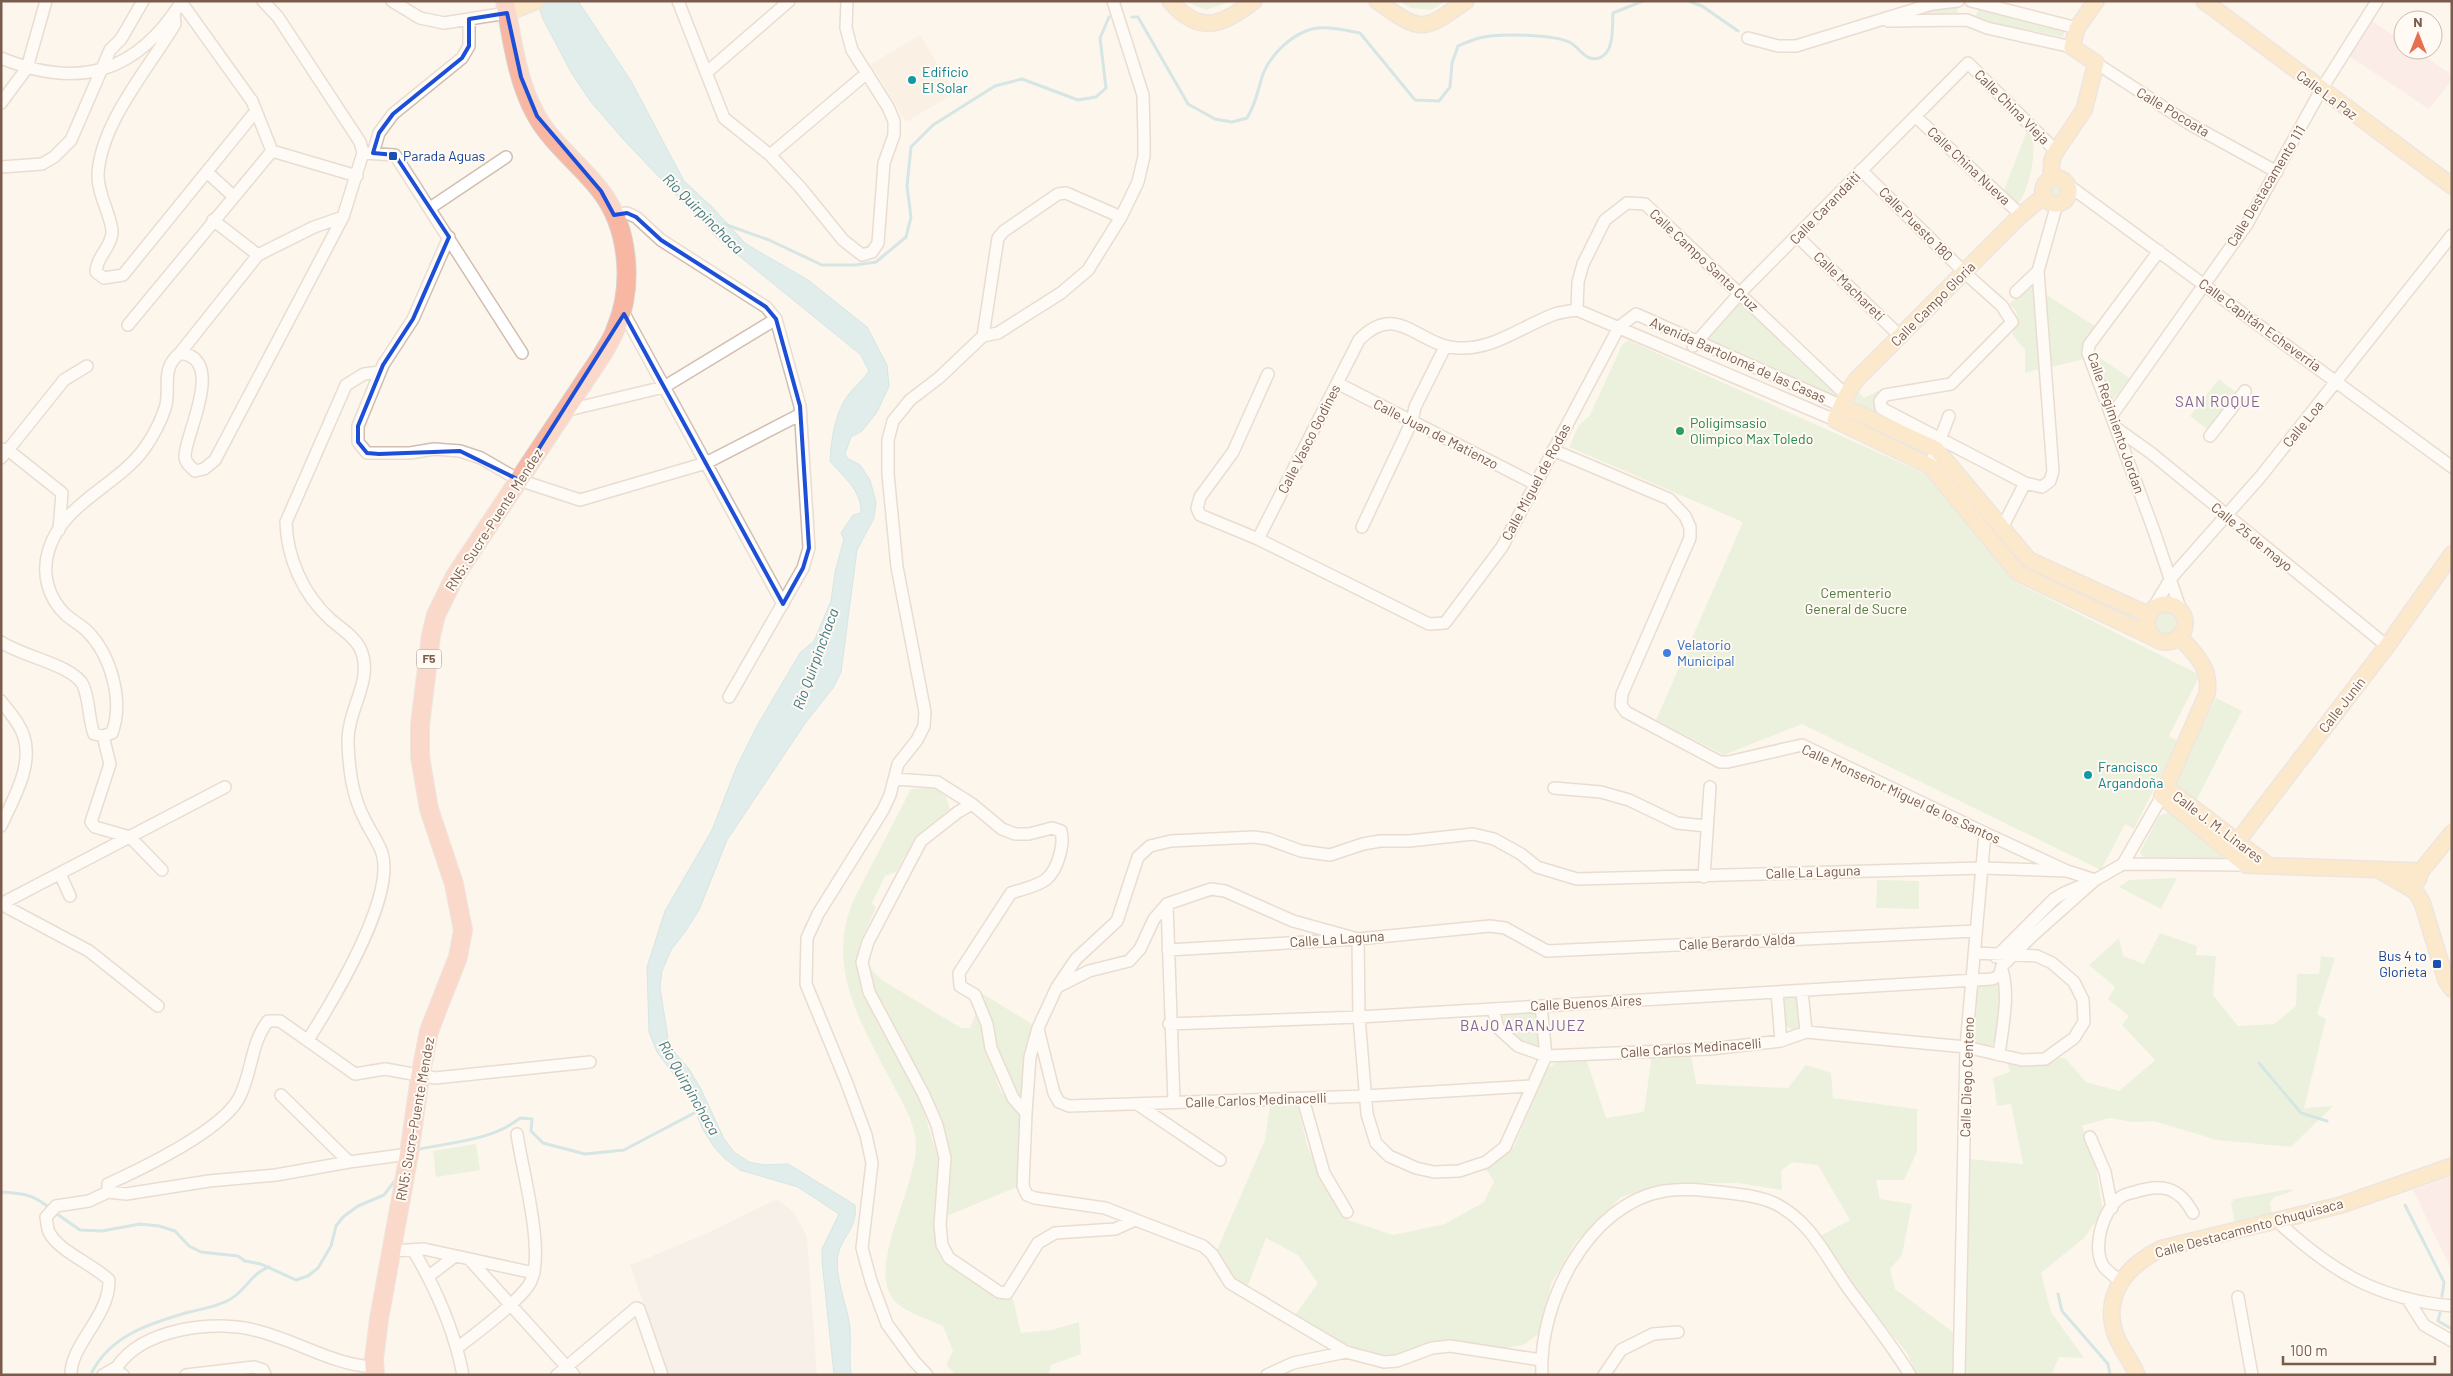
<svg xmlns="http://www.w3.org/2000/svg" width="2453" height="1376" font-family="Barlow,sans-serif">
<rect width="100%" height="100%" fill="#fdf6ec"/>
<path fill="#f5e8da" d="M920,35L955,93L906,122L871,64Z"/>
<path fill="#efe9e4" d="M777,1199L794,1212L807,1237L817,1375H669L630,1265L701,1236Z"/>
<path fill="#fbdfe3" d="M2372,21L2403,42V50H2415L2452,75V80L2429,109L2349,56Z
M2452,1176V1271L2413,1190Z"/>
<path fill="#d8ecc9" d="M1184,1H1232L1206,10Z
M1399,1H1445L1432,10L1411,8Z
M1957,5L1958,16L1915,15V13Z
M1979,9L2065,31L2063,37L1977,20L1975,16Z
M2027,131C2029,134 2032,137 2033,141C2036,155 2028,195 2017,204L2003,193Z
M2049 191a8 8 0 1 1 16 0a8 8 0 1 1-16 0Z
M2032,284L2040,369L2025,373V350L2012,334C2018,323 2021,312 2009,304Z
M2044,293L2096,327C2085,339 2080,343 2085,359L2051,367Z
M1739,303L1831,388L1836,398L1709,341L1707,336L1733,307Z
M1628,340L1926,474L2013,581L2200,675L2169,736L2178,741L2134,829L2125,824L2101,870L1802,724L1724,755L1656,720L1743,522L1569,447L1579,425L1590,415L1622,345Z
M2097,356L2130,378L2113,400Z
M2219,379L2237,393L2208,430L2190,416Z
M1855,388L1864,398L1880,390L1874,400L1876,409L1935,439L1859,409C1853,401 1852,397 1855,388Z
M1943,465L2021,561L2130,613V619L2025,572L1940,470V466Z
M2151 623a15 15 0 1 1 30 0a15 15 0 1 1-30 0Z
M2216,698L2242,711L2196,801L2174,785Z
M936,787L946,797L950,809L916,836L896,872L885,876L872,903L876,908L860,943L857,960L919,1096L938,1158L936,1249L943,1262L1000,1297L1013,1299L1021,1333L1051,1330L1079,1322L1081,1354L1051,1365L1049,1375H956L946,1365L953,1351L943,1326C930,1320 911,1314 899,1305C858,1273 924,1181 915,1136C911,1115 900,1099 891,1081C860,1022 825,966 854,899L911,789Z
M2169,812L2224,854L2221,859L2143,857L2140,852L2159,816Z
M2177,878L2161,909L2119,887L2129,880Z
M1877,880L1919,881V909L1876,908Z
M2160,933L2197,946L2196,955L2216,956L2213,995L2238,1026L2274,1024L2296,1006L2297,974H2319L2321,956L2335,958L2317,1014L2326,1019L2304,1108L2333,1106L2291,1147L2217,1140L2154,1121L2133,1122L2109,1118L2082,1126L2093,1150L2103,1211L2084,1238L2041,1273L2051,1312L2084,1358L2059,1357L2051,1375H1963L1970,1159L2023,1164L2011,1104L1997,1106L1993,1078L2010,1072L2005,1054L2065,1058L2086,1082L2119,1091L2155,1060L2122,1025L2129,1016L2108,999L2115,987L2089,965L2119,938L2123,956L2144,964Z
M868,966L882,980L961,1028H970L977,1010L987,1053L1001,1092L1020,1113L1019,1186L947,1216L950,1148L929,1090L875,992Z
M1999,984L1997,1036L1992,1045L1984,1047L1974,1041L1978,985Z
M980,992L1032,1024L1024,1064L1021,1097L1007,1084L994,1047V1034Z
M1787,995L1796,998L1799,1026L1797,1029L1791,1030L1785,1024L1783,998Z
M1537,1011L1542,1050C1521,1043 1501,1037 1498,1013Z
M1691,1053L1696,1084L1788,1088L1806,1065L1831,1073L1833,1098L1917,1109V1152L1904,1180H1876L1880,1199L1912,1204L1902,1255L1890,1269L1895,1289L1953,1332L1954,1375H1917L1907,1353L1860,1295L1818,1237L1850,1220L1818,1165L1792,1162L1781,1171L1782,1190L1738,1183H1676L1621,1197L1575,1243L1551,1284L1539,1334L1523,1345L1494,1350L1444,1343L1425,1345L1390,1357L1368,1355L1293,1318L1318,1283L1298,1255L1266,1238L1247,1288L1228,1276L1217,1250L1265,1140L1270,1106H1298L1307,1145L1326,1190L1348,1220L1393,1235L1445,1224L1484,1202L1494,1182L1489,1173L1476,1165L1487,1163L1514,1147L1546,1069L1563,1059H1586L1606,1118L1644,1112L1652,1054Z
M476,1144L480,1170L436,1177L433,1151Z
M2291,1189L2293,1191L2274,1197L2270,1203L2273,1218L2236,1227L2231,1204L2234,1199Z"/>
<path fill="#bfe3e8" stroke="#a5d3da" d="M537,1H578L631,81L684,181L712,207L746,244L808,280L867,327L887,365L889,386L877,412L862,431L851,437L845,454L847,458L860,465L870,480L876,502L874,518L857,550L841,672L833,688L806,722L727,840L699,910L685,932L671,950L662,971L660,987L668,1039L676,1054L689,1069L701,1089L724,1139L734,1152L749,1162L764,1165L788,1164L855,1205C858,1228 842,1236 838,1255C834,1276 848,1307 850,1328C851,1344 849,1359 851,1375H834L822,1261V1249L839,1214L798,1187L740,1170L724,1158L714,1147L702,1128L691,1098L657,1052L649,1032L647,967L665,911L712,830L737,766L757,726L800,653L814,641L831,601L835,572L844,539L841,533L853,515L861,513C862,490 843,477 830,461C831,440 835,415 846,398C852,388 863,381 869,371L861,355L717,238L623,139L591,102L572,74L543,19Z"/>
<g fill="none" stroke-linecap="round" stroke-linejoin="round">
<path stroke="#a5d3da" stroke-width="3" d="M1688,1L1702,6L1738,31
M1132,17H1138L1188,104L1215,119L1232,122L1247,118C1257,101 1257,92 1263,74C1270,56 1288,38 1306,31C1322,24 1344,30 1360,33L1415,100L1439,101L1450,87L1452,63L1458,46C1465,43 1472,40 1479,38C1497,33 1555,34 1571,43C1580,48 1585,62 1599,58C1615,53 1612,26 1613,13L1643,1
M724,224L769,240L822,265H855L876,262L906,237L911,217L907,186L911,147L933,125L995,86L1022,79L1078,100L1096,97L1106,88L1100,38L1109,17
M2259,1063L2301,1113L2327,1121
M418,1151L420,1149C453,1142 493,1140 520,1118L532,1119L531,1131L543,1143L585,1154L624,1150L698,1111
M1,1192C20,1193 32,1194 47,1206
M2405,1205L2444,1282L2442,1296
M57,1214L80,1230L102,1231L140,1224L159,1226L175,1231L189,1246L201,1252L238,1256L245,1261L261,1264L296,1280L308,1276L318,1268L331,1246L336,1226L343,1217L358,1206L384,1195L397,1178
M2058,1294L2062,1311L2108,1364L2110,1375
M2440,1313L2438,1321L2452,1329
M92,1372C111,1335 151,1323 189,1312C202,1309 216,1307 229,1300C247,1290 250,1274 269,1267"/>
<defs>
<path id="minor" d="M392,1L420,18L444,23L507,13
M678,1L724,118L770,155L800,187L843,240L862,255L872,252L878,243L884,163L894,135V121L888,107L852,50L846,28L847,1
M1971,1L2077,28
M181,2L252,101L272,151
M174,13L175,24C149,68 101,122 98,174C97,194 113,219 112,233C111,248 96,257 96,272L104,278L123,275L256,111
M1888,21L1967,20L1987,28L2072,47
M1748,38L1778,46H1796L1932,4L1958,1
M1,58C79,90 137,73 182,1
M2096,63L2188,123L2277,172
M706,73L789,1
M1,103L27,68L46,1
M1916,117L2021,215
M363,153L395,155L522,353
M373,153L379,133L393,114L462,58L469,46V19
M770,155L867,73
M1,167L42,164L54,157L71,140L110,50L121,39L143,1
M1861,170L1965,273L2002,306L2012,322L1951,384L1885,395L1880,401L1881,408L2025,483L2042,487L2050,481L2053,471L2038,271L2057,204
M207,172L233,196
M2068,185L2452,467
M430,208L506,157
M614,215L627,213L636,217L661,240L766,307L776,319L800,406L809,548L803,568L729,697
M213,220L258,255
M449,237L413,319L383,365L358,426V442L367,453H410L434,449L460,451L481,458L519,480L580,500L706,463L801,414
M1798,237L1900,336
M2159,251L2089,345L2088,353L2154,531L2181,611
M2016,292L2038,271
M622,310L783,604
M1577,310L1578,282L1583,264L1605,220L1627,203L1645,204L1845,394
M128,325L272,151L357,176
M983,336L998,238L1004,231L1058,194L1066,193L1121,217
M1693,346L1740,293L1968,63L2056,151
M180,353L258,255L314,227L343,217
M1268,374L1233,452L1200,497L1197,508L1200,515L1258,539L1429,624L1445,623L1502,547L1619,327L1636,314L1842,406
M1337,383L1535,484
M564,411L664,387L776,319
M2112,415L2247,224L2321,90L2377,1
M2116,428L2151,453L2387,646
M2210,436L2245,391
M1,449L8,450L64,380L87,366
M1553,450L1669,499L1685,516L1690,527V538L1622,694L1621,705L1626,712L1720,762H1728L1802,745L1985,833L2067,871L2095,880
M1,458L8,450L62,493L59,530
M1930,466L1949,416
M1362,527L1412,421L1415,407L1445,347
M2002,528L2025,483
M1258,539L1359,340C1397,300 1418,346 1458,348C1494,350 1522,326 1555,314C1561,312 1570,311 1577,310L1835,420
M2152,610L2171,578L2261,476L2452,235
M1,642C21,656 73,665 83,685C90,701 88,718 94,734L103,736L112,733C124,701 111,655 87,631C81,625 73,621 66,615C48,598 41,573 49,549C64,502 117,486 144,449C153,437 162,419 166,405C170,384 161,369 180,353C227,359 185,434 185,456C185,463 191,467 195,471L204,469L215,460L343,217L363,153L360,142L278,17L263,1
M1,701C9,712 20,723 24,737C33,767 13,799 1,826
M103,736L110,764L91,822L95,827L130,837L162,870
M895,779L937,782L972,804L1002,829L1015,834H1029L1052,828L1061,831C1063,840 1062,845 1060,854C1052,885 1038,884 1011,893L959,973L960,986L975,995L987,1024L991,1048L1013,1098L1026,1113
M1554,788L1601,792L1629,800L1677,823L1706,826
M972,804L958,812L921,841L868,942L862,962L869,992L924,1095L937,1125L945,1158L940,1225L942,1245L949,1258L999,1292L1007,1293L1038,1243L1055,1233L1115,1229L1135,1220
M2123,864L2246,865
M60,874L70,896
M1704,877L1710,787
M1,904L225,787
M1,904L89,951L158,1006
M1168,950L1358,939L1490,926L1505,928L1547,951L1976,931
M1996,957L2054,899L2064,893L2095,880L2123,864L2162,796
M1059,986L1089,971L1129,961L1140,949L1154,919L1167,904
M1802,991L1806,1032
M1777,992L1781,1041
M1493,1009L1498,1028L1518,1046L1546,1056L1710,1049L1781,1041L1806,1032L1966,1047L2022,1060L2045,1059L2074,1038L2084,1022L2083,1000L2074,982L2052,963L2037,956L1974,953
M1169,1024L1359,1017L1992,979L1999,976L2002,966L2031,937L2095,880
M1038,1029L1054,1093L1059,1102L1069,1106L1366,1096L1531,1086
M308,1040C332,1002 396,897 382,853C378,841 370,831 365,820C352,796 349,769 348,743C347,708 375,680 360,648C354,636 340,628 330,619C303,594 287,558 286,522L346,385L364,374L380,372
M1999,1055C2002,1029 2010,996 2002,970
M281,1095L349,1162
M1303,1099L1324,1173L1347,1212
M1174,1102L1167,904L1211,889L1225,891L1293,921L1358,939L1359,1017L1367,1114L1376,1143L1389,1156L1416,1168L1434,1172L1459,1171L1486,1162L1505,1147L1546,1056L1541,1006
M1137,1104L1220,1160
M2090,1137L2105,1172L2112,1208
M409,1154L349,1162L276,1175L209,1181L126,1194L108,1192V1184C141,1169 225,1129 240,1096C252,1072 251,1042 268,1021H280L355,1074L385,1069L435,1078L590,1062
M2278,1222C2332,1272 2377,1299 2452,1306
M413,1250C437,1290 454,1329 463,1375
M392,1251L424,1249L534,1273
M470,1260L574,1375
M429,1276L455,1256
M2121,1282C2116,1277 2108,1272 2104,1267C2091,1249 2103,1208 2121,1197C2124,1194 2131,1193 2135,1192C2162,1183 2179,1187 2193,1213
M2238,1297L2252,1375
M2407,1298L2424,1325L2452,1341
M457,1348C474,1335 524,1298 531,1281C545,1251 522,1169 517,1134
M1541,1360L1450,1346L1432,1348L1397,1361L1384,1362L1346,1352L1230,1283L1212,1254L1203,1246L1105,1208L1035,1198L1027,1195L1023,1186L1026,1113L1030,1057L1038,1028L1057,987L1076,959L1117,921L1138,857L1150,846L1171,841L1254,837L1268,839L1301,851L1330,855L1363,844L1380,841H1409L1473,834L1494,839L1521,854L1537,867L1577,879L1983,868L2067,871
M71,1375C70,1345 110,1316 109,1280C93,1264 58,1251 49,1232C47,1228 47,1221 46,1217L56,1206L89,1201L108,1192
M103,1375L117,1367
M123,1375L119,1373L117,1367C143,1328 216,1319 258,1331C298,1341 333,1365 374,1367
M186,1375L254,1367L263,1370L265,1375
M557,1375L636,1308L639,1309L662,1375
M927,1375L914,1361L887,1324L871,1281L862,1248L872,1163L866,1135L846,1081L806,984L807,938L818,914L883,810L890,795L898,764L917,740L924,726L925,712L897,567L888,474V440L893,421L910,400L940,377L983,336L998,333L1061,293L1088,270L1121,217L1138,182L1144,156V137L1143,95L1113,1
M1267,1375L1293,1363L1346,1352
M1542,1375C1538,1304 1588,1204 1664,1191C1683,1188 1701,1190 1720,1192C1737,1194 1761,1196 1776,1204C1813,1223 1827,1260 1851,1292C1871,1319 1892,1345 1910,1375
M1604,1375L1621,1350L1653,1334L1678,1332
M1959,1375L1966,1047L1985,833"/>
<path id="major" d="M1170,1C1200,36 1222,25 1254,1
M1377,1C1422,33 1422,32 1466,1
M2204,1L2452,186
M507,13L537,1
M2043 191a13 13 0 1 1 26 0a13 13 0 1 1-26 0Z
M2051,179L2052,160L2056,151L2084,110L2096,63L2072,47L2077,28L2096,1
M2044,196L2021,215L1857,379C1845,394 1843,404 1835,420L1930,466L2018,573L2154,638
M1842,406L1936,449L2029,560L2149,615
M2147 623a19 19 0 1 1 38 0a19 19 0 1 1-38 0Z
M2179,636C2196,655 2211,667 2207,694L2162,796L2246,865L2421,871
M2171,791L2269,866
M2237,842L2387,646L2452,554
M2379,870L2415,891L2422,902L2446,980L2452,989
M2418,880L2421,871L2452,833
M2137,1375C2131,1360 2120,1348 2115,1333C2102,1293 2129,1264 2163,1248L2341,1205L2452,1166"/>
<path id="highway" d="M375,1375L374,1359L379,1319L409,1154L420,1077L429,1031L458,957L463,930L454,884L429,809L420,757V725L431,635L436,615L455,576L602,355C607,346 613,338 616,328C634,285 629,227 600,190C580,164 552,144 536,115C517,81 512,39 505,1"/>
</defs>
<use href="#minor" stroke="#d1beb0" stroke-width="14"/>
<use href="#major" stroke="#dad1cd" stroke-width="18"/>
<use href="#highway" stroke="#dad1cd" stroke-width="20"/>
<use href="#minor" stroke="#fff" stroke-width="11"/>
<use href="#major" stroke="#fbd9a5" stroke-width="15"/>
<use href="#highway" stroke="#f7b7a3" stroke-width="18"/>
</g>
<path d="M0 0H2453V1376H0ZM507,13L521,77L537,116L601,191L614,215L627,213L636,217L661,240L766,307L776,319L800,406L809,548L803,568L783,604L624,314L519,480L460,451L379,454L367,453L358,442V426L383,365L413,319L449,237L395,155L373,153L379,133L393,114L462,58L469,46V19Z" fill="#fdf6ec" fill-opacity=".55" fill-rule="evenodd"/>
<path fill="none" stroke="#1d4ed8" stroke-width="4" stroke-linejoin="round" d="M507,13L521,77L537,116L601,191L614,215L627,213L636,217L661,240L766,307L776,319L800,406L809,548L803,568L783,604L624,314L519,480L460,451L379,454L367,453L358,442V426L383,365L413,319L449,237L395,155L373,153L379,133L393,114L462,58L469,46V19Z"/>
<g fill="#0f9aa8" stroke="#fffaf3" stroke-width="2">
<circle cx="912" cy="80" r="5"/>
<circle cx="2088" cy="775" r="5"/>
</g>
<g fill="#1a4fb4" stroke="#fffaf3" stroke-width="2">
<rect x="388" y="151" width="10" height="10" rx="2.5"/>
<rect x="2432" y="959" width="10" height="10" rx="2.5"/>
</g>
<circle fill="#2e9e5b" stroke="#fffaf3" stroke-width="2" cx="1680" cy="431" r="5"/>
<circle fill="#3f7fe0" stroke="#fffaf3" stroke-width="2" cx="1667" cy="653" r="5"/>
<g text-anchor="middle" stroke-width="4" stroke-linejoin="round" paint-order="stroke">
<rect fill="#fffaf3" stroke="#a28b7f" stroke-width="1" x="416.5" y="649.5" width="25" height="19" rx="4"/>
<g font-size="12" font-weight="bold" fill="#7a5c4d">
<text x="429" y="663">F5</text>
</g>
<g font-size="14" fill="#0d838f" stroke="#fffaf3" text-anchor="start">
<text x="922" y="77">Edificio<tspan x="922" dy="16">El Solar</tspan></text>
<text x="2098" y="772">Francisco<tspan x="2098" dy="16">Argandoña</tspan></text>
</g>
<g font-size="14" fill="#7a5c4d" stroke="#fffaf3">
<text transform="translate(2327 95) rotate(37)" y="5">Calle La Paz</text>
<text transform="translate(2012 107) rotate(45)" y="5">Calle China Vieja</text>
<text transform="translate(2173 112) rotate(31)" y="5">Calle Pocoata</text>
<text transform="translate(1969 166) rotate(43)" y="5">Calle China Nueva</text>
<text transform="translate(2266 186) rotate(-59)" y="5">Calle Destacamento 111</text>
<text transform="translate(1825 208) rotate(-46)" y="5">Calle Carandaiti</text>
<text transform="translate(1916 224) rotate(45)" y="5">Calle Puesto 180</text>
<text transform="translate(1704 260) rotate(43)" y="5">Calle Campo Santa Cruz</text>
<text transform="translate(1849 286) rotate(44)" y="5">Calle Macharetí</text>
<text transform="translate(1933 304) rotate(-45)" y="5">Calle Campo Gloria</text>
<text transform="translate(2260 325) rotate(36)" y="5">Calle Capitán Echeverria</text>
<text transform="translate(1738 360) rotate(24)" y="5">Avenida Bartolomé de las Casas</text>
<text transform="translate(2116 423) rotate(71)" y="5">Calle Regimiento Jordan</text>
<text transform="translate(2303 424) rotate(-51)" y="5">Calle Loa</text>
<text transform="translate(1436 434) rotate(27)" y="5">Calle Juan de Matienzo</text>
<text transform="translate(1309 439) rotate(-63)" y="5">Calle Vasco Godines</text>
<text transform="translate(1536 482) rotate(-62)" y="5">Calle Miguel de Rodas</text>
<text transform="translate(494 520) rotate(-57)" y="5">RN5: Sucre-Puente Mendez</text>
<text transform="translate(2252 537) rotate(39)" y="5">Calle 25 de mayo</text>
<text transform="translate(2342 705) rotate(-52)" y="5">Calle Junín</text>
<text transform="translate(1901 794) rotate(25)" y="5">Calle Monseñor Miguel de los Santos</text>
<text transform="translate(2218 827) rotate(37)" y="5">Calle J. M. Linares</text>
<text transform="translate(1813 872) rotate(-2)" y="5">Calle La Laguna</text>
<text transform="translate(1337 939) rotate(-4)" y="5">Calle La Laguna</text>
<text transform="translate(1737 942) rotate(-3)" y="5">Calle Berardo Valda</text>
<text transform="translate(1586 1003) rotate(-3)" y="5">Calle Buenos Aires</text>
<text transform="translate(1691 1048) rotate(-4)" y="5">Calle Carlos Medinacelli</text>
<text transform="translate(1967 1077) rotate(-88)" y="5">Calle Diego Centeno</text>
<text transform="translate(1256 1100) rotate(-2)" y="5">Calle Carlos Medinacelli</text>
<text transform="translate(415 1119) rotate(-80)" y="5">RN5: Sucre-Puente Mendez</text>
<text transform="translate(2249 1228) rotate(-15)" y="5">Calle Destacamento Chuquisaca</text>
</g>
<g font-size="14" fill="#164399" stroke="#fffaf3" text-anchor="start">
<text x="403" y="161">Parada Aguas</text>
<text x="2427" y="961" text-anchor="end">Bus 4 to<tspan x="2427" dy="16">Glorieta</tspan></text>
</g>
<g font-size="14" fill="#27864d" stroke="#fffaf3" text-anchor="start">
<text x="1690" y="428">Poligimsasio<tspan x="1690" dy="16">Olimpico Max Toledo</tspan></text>
</g>
<g font-size="14" fill="#537a41" stroke="#fffaf3">
<text x="1856" y="598">Cementerio<tspan x="1856" dy="16">General de Sucre</tspan></text>
</g>
<g font-size="14" fill="#366cbe" stroke="#fffaf3" text-anchor="start">
<text x="1677" y="650">Velatorio<tspan x="1677" dy="16">Municipal</tspan></text>
</g>
<g font-size="15" font-style="italic" fill="#437c86" stroke="#fffaf3">
<text transform="translate(703 214) rotate(45)" y="5">Río Quirpinchaca</text>
<text transform="translate(816 659) rotate(-70)" y="5">Río Quirpinchaca</text>
<text transform="translate(689 1088) rotate(60)" y="5">Río Quirpinchaca</text>
</g>
<g font-size="15" letter-spacing="1" fill="#846695" stroke="#fffaf3">
<text x="2218" y="407">SAN ROQUE</text>
<text x="1523" y="1031">BAJO ARANJUEZ</text>
</g>
</g>
<rect width="2453" height="1376" fill="none" stroke="#7a5c4d" stroke-width="5"/>
<g transform="translate(2418 35)"><circle r="24" fill="#fffaf3" stroke="#cabbb1"/>
<path d="M0-4L9 19L0 12L-9 19Z" fill="#e76f51"/>
<text y="-8" font-size="14" font-weight="bold" text-anchor="middle" fill="#7a5c4d">N</text>
</g>
<path d="M2283 1356v8h152v-8" fill="none" stroke="#7a5c4d" stroke-width="2.5"/>
<text x="2290" y="1356" font-size="15" fill="#7a5c4d" stroke="#fffaf3" stroke-width="4" paint-order="stroke">100 m</text>
</svg>
